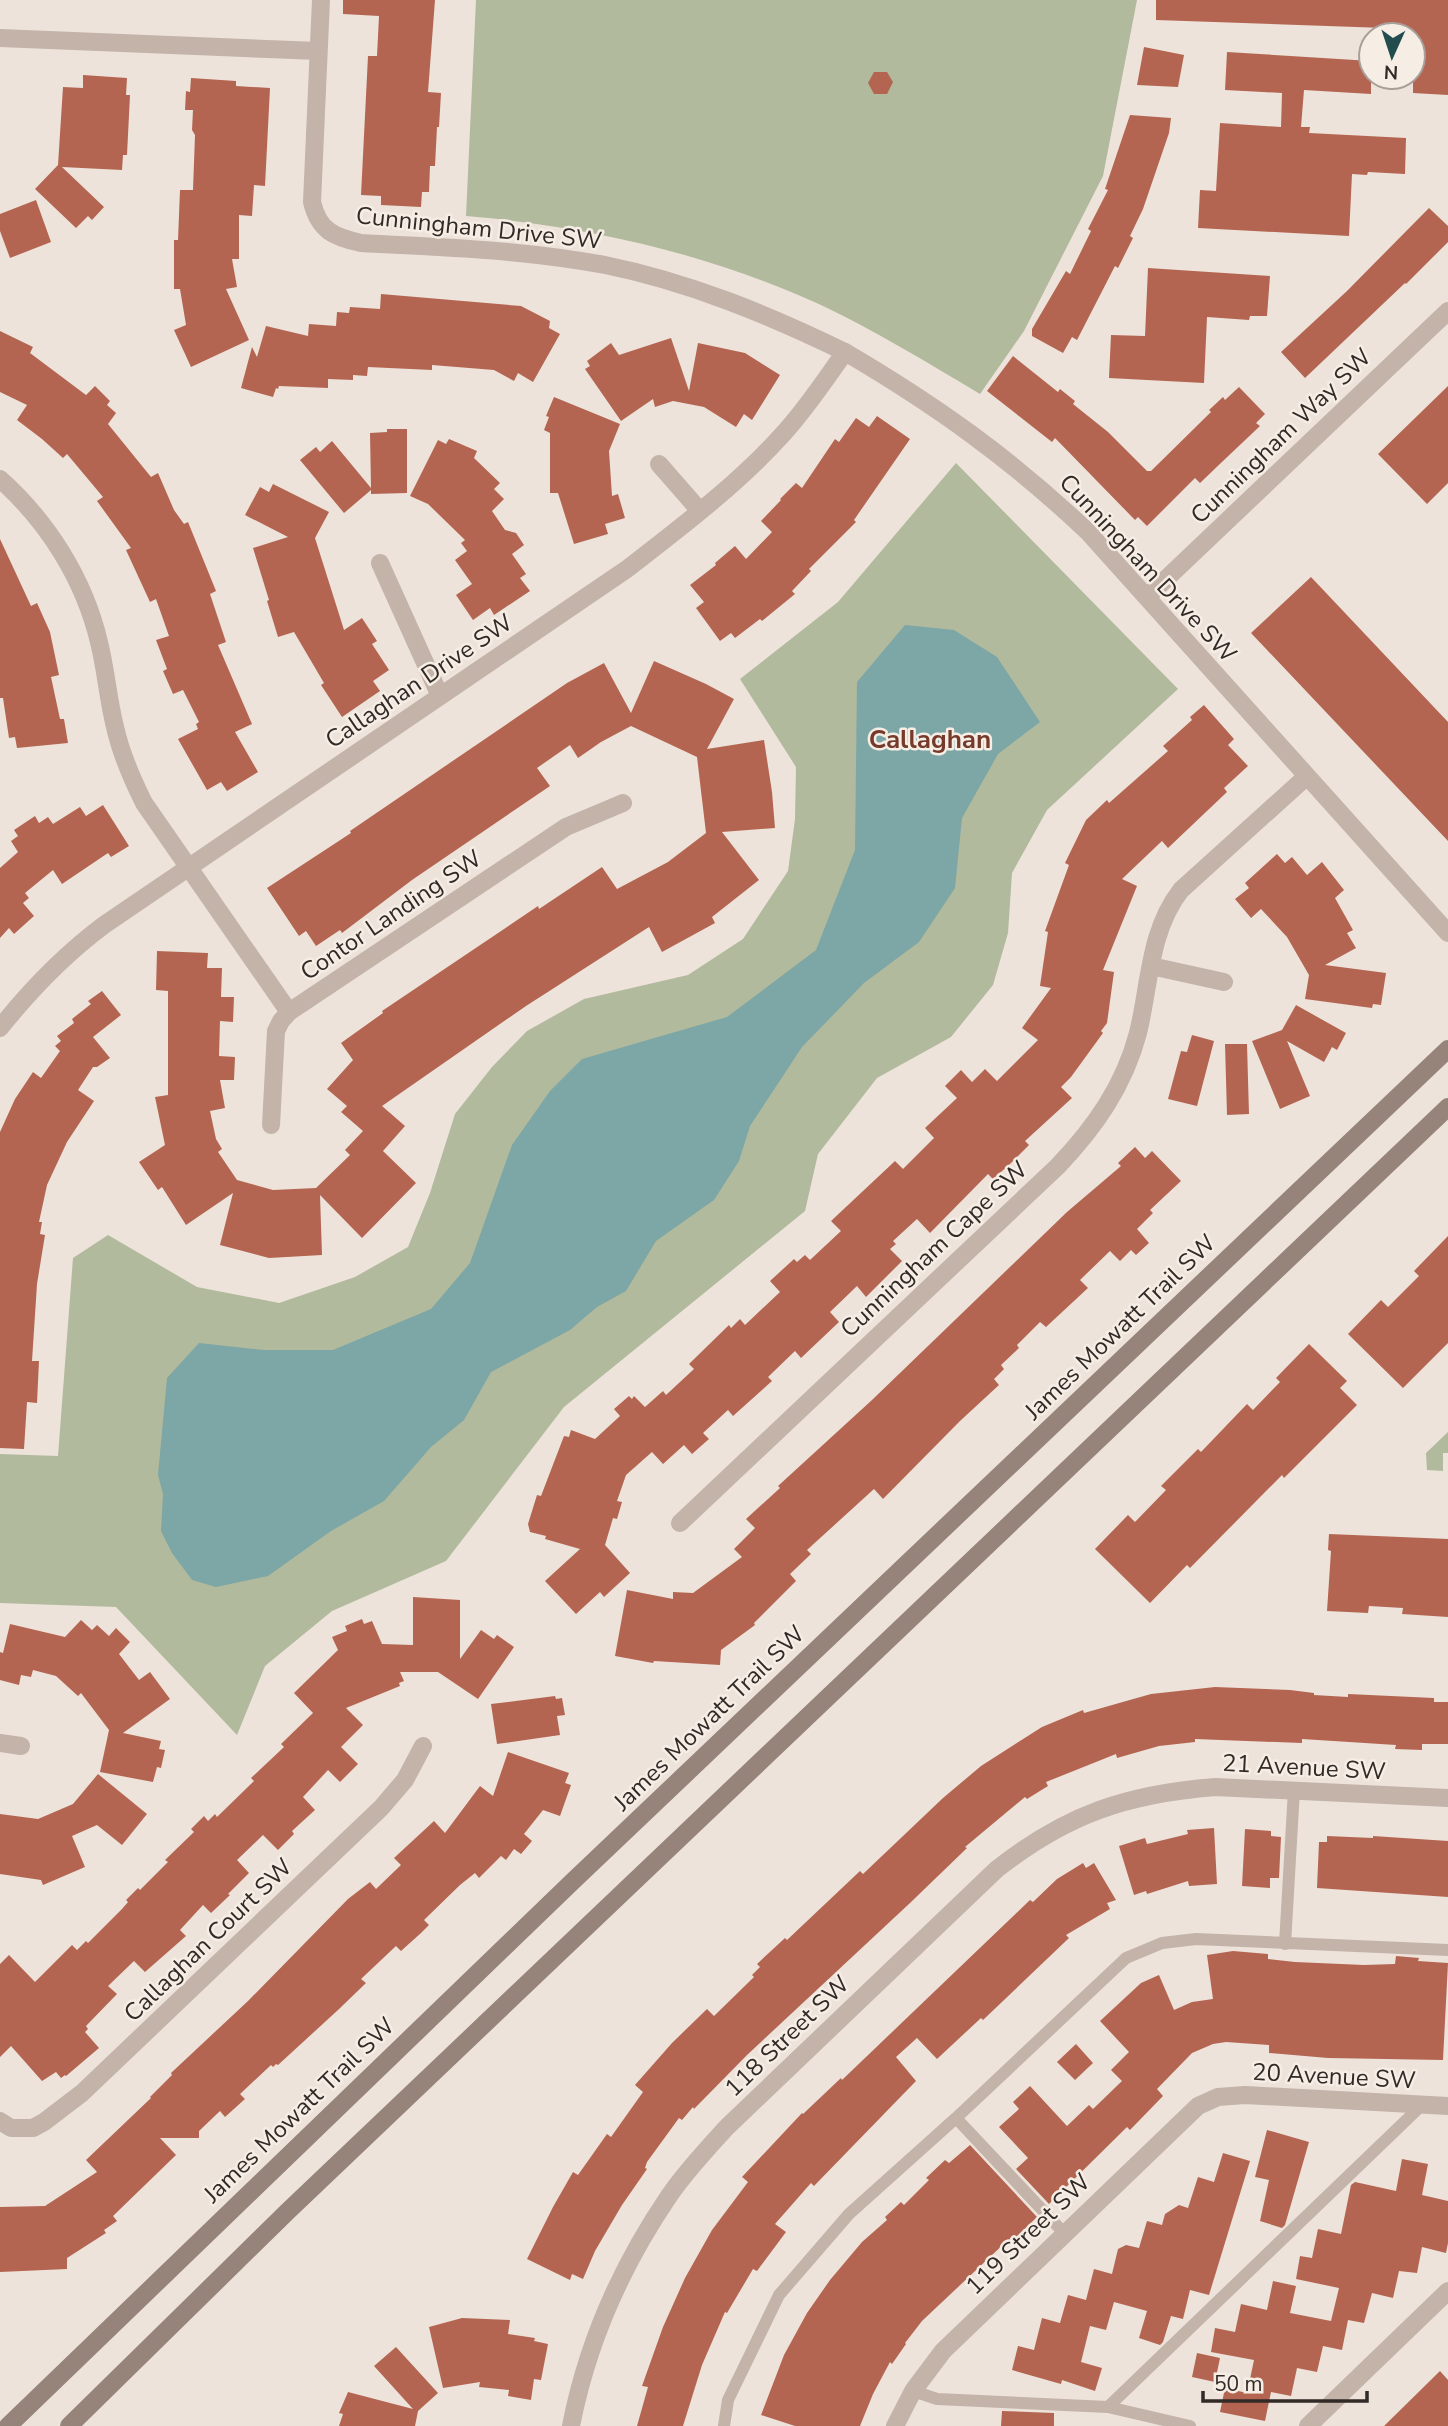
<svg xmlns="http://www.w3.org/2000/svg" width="1448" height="2426" font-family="'Nunito Sans',sans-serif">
<rect width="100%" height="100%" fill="#ede3da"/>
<path fill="#b1ba9c" d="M476,0H1137L1103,176L1024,331L980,394C928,363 876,331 821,305C709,254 589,226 466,216Z
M956,463L1178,689L1047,810L1012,873L1008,933L993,985L951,1037L877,1078L818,1154L805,1211L564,1407L446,1561L332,1611L265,1666L237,1735L116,1607L0,1603V1454L58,1456L73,1258L108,1235L197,1287L279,1303L355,1277L408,1247L430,1193L455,1114L492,1067L527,1031L584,999L688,975L743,939L788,871L795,819L796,767L740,679L838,602Z
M1448,1432V1453H1443V1471L1427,1470L1426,1453Z"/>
<path fill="#7da6a6" d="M905,625L954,630L997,657L1040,722L998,754L962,818L955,888L919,942L864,983L802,1047L750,1126L739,1161L714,1200L656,1241L626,1291L597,1307L570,1330L491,1372L464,1420L431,1447L384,1501L331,1531L268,1576L216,1587L192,1580L172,1553L161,1531L163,1494L158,1475L167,1378L199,1343L264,1350H333L431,1309L470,1263L512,1145L550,1091L582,1059L727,1017L816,950L855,850L857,682Z"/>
<path fill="#b46551" d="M343,0H435L428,92L441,93L439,127H437L435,166H430L429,192H422L421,207L381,205V196L361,195L368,56H377L379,16L343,14Z
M1156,0H1448V95L1413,93V29L1156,20Z
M1144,47L1184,55L1178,87L1137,85Z
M1227,52L1371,61V94L1304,90L1301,127H1310L1309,133L1406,138L1405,174L1368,172L1367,175L1352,174L1349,236L1198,228L1200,190L1216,191L1220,123L1281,127L1282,93L1225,90Z
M874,72H887L893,82L887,94H874L868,83Z
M83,75L127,78L126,95H130L127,155H123L122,170L62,167L104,207L92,220L88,216L76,228L35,189L58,165L63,87L83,88Z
M191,78L236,81V86L270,88L265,186L254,185L252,216L239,215V259H232L237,287L226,289L249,340L191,367L174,330L186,325L180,289H174V240H178L180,190H193L195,135L192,130L193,110H185L186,91L190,92Z
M1130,115L1171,118L1169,133L1143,209L1130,236L1133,238L1118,268L1115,266L1077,340L1072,337L1063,353L1032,336V329L1066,271L1070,274L1091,231L1088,229L1108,190L1105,189Z
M36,200L51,242L10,258L0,231V214Z
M1429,208L1448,226V242L1406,284L1405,283L1305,378L1281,352L1347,291Z
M1148,268L1270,276L1267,316H1250L1249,320L1207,317L1204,383L1109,378L1111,335L1145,336Z
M381,294L521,306L550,321L549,328L560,334L533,382L518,373L514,381L494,370L432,365V370L368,367L367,376L353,375V380L328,379V388L279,386L278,389L276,388L273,397L241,388L252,347L257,357L266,326L308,336L309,324L336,326L337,312L349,313L350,307L380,309Z
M0,331L33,347L30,353L86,395L95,386L110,401L107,405L116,413L108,424L151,477L158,473L174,510L184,524L188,522L216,591L210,594L226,642L218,645L252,724L235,732L258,772L227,791L221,782L207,790L178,739L198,729L196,724L199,722L183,690L173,694L163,671L167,669L156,640L169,636L156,599L150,602L126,550L131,548L97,501L103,497L67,454L63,458L42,439L17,420L27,405L0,392Z
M671,338L689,391L698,343L745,353L780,375L752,420L744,414L736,427L704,407L673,401L655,407L653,399L621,421L585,369L590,366L587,361L611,343L619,355Z
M1013,356L1058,392L1060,389L1075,401L1073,404L1108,432L1147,471H1151L1211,412L1209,410L1223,397L1225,400L1239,387L1265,414L1256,423L1260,426L1223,461L1200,483L1195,478L1147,526L1138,517L1135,520L1055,438L1052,442L987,391Z
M1448,386V483L1427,504L1378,454Z
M554,397L620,424L609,451L612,496L618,494L625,518L605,524L608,534L574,544L558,493H550V433L544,430L549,417L546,416Z
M877,416L910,439L854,520L856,522L809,569L811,571L792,591L795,594L762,621L760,619L735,638L731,633L720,641L696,608L704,602L690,585L716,565L715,563L735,546L746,559L772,532L761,521L781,500L780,499L796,483L802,488L835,439L839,442L856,418L869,427Z
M387,429H407V493L371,494V490L344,513L300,460L316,447L320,452L332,441L371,488L370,433L387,432Z
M449,439L477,451L474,458L500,483L494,489L504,499L492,511L505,530L516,533L524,545L512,554L526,574L520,578L530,591L494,615L490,608L473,620L456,595L472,584L455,560L467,551L461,543L465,540L428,504L410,496L438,440L446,444Z
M273,484L329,512L315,538L344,630L362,618L377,641L372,644L389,670L373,681L380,691L342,717L321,685L324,683L294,632L278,637L267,601L269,600L253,548L288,537L245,515L260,487L269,492Z
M0,539L31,606L37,603L50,632L59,675L51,677L60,719H64L68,743L17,748L15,737L9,738L3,698H0Z
M1311,577L1448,722V841L1251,633Z
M654,661L706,684L734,699L707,749L764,740L772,792L775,828L722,832L759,880L712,917L715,923L662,952L649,927L526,1006L382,1106L405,1126L383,1151L416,1183L362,1238L320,1195L322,1255L269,1258L220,1245L233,1193L186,1225L162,1187L158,1190L139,1162L165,1145L155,1097L168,1095V991L156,990L157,951L208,953L207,968H222L221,997H234L233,1022L220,1021L219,1056L235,1057L234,1080H220L225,1108L210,1111L216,1139L222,1149L218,1152L237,1180L273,1190L316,1188L350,1155L345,1150L363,1131L341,1112L347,1106L327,1089L353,1060L341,1043L383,1013L382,1011L507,927L538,906L539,909L602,867L617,889L668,862L706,833L697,757L631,726L601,742L578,758L570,745L537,768L550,786L412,880L342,933L340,930L316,946L306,931L299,936L267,888L351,833L350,831L567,683L604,663L631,713Z
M1204,705L1234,739L1228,745L1248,766L1224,788L1227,792L1168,848L1162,841L1122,879L1137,886L1103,970L1114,972L1107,1023L1101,1031L1103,1033L1071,1077L1061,1087L1072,1098L1025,1141L1029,1145L1010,1164L993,1179L988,1174L930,1233L917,1219L893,1241L896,1244L890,1249L902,1261L866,1297L857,1286L830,1312L839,1322L801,1358L795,1351L768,1377L772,1381L733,1416L728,1410L703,1433L709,1439L692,1454L684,1445L663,1464L652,1452L626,1475L617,1501L622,1502L617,1519L613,1518L605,1545L630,1573L604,1597L600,1592L576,1614L545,1581L580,1549L545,1539L546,1536L530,1532L528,1524L537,1495L541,1496L564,1436L569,1437L571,1430L595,1439L620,1416L614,1409L629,1396L632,1399L634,1396L645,1407L663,1391L666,1395L694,1369L689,1364L729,1325L731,1328L740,1319L745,1325L780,1292L770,1281L794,1259L797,1262L805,1255L810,1260L841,1231L831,1221L895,1161L903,1169L934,1138L925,1128L957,1098L945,1086L961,1070L972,1082L985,1069L997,1081L1038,1040L1022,1028L1051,988L1040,986L1048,932L1045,931L1069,865L1065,863L1086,820L1107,800L1109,803L1168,751L1163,746L1192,720L1190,717Z
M103,805L129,846L111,857L108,853L62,884L53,870L25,893L29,898L23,903L34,916L14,934L9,928L0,938V868L18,852L11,841L18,836L14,830L35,816L39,823L48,817L53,824L80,807L86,816Z
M1277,854L1285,863L1292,857L1307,875L1322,862L1344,890L1335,898L1353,930L1347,933L1356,948L1325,965L1386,973L1381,1005L1373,1004L1372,1008L1305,999L1309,975L1287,937L1261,909L1251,918L1235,899L1249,888L1245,883Z
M102,991L121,1015L93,1037L110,1058L97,1067H93L78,1090L94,1101L67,1142L47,1185L39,1222H42L40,1234L45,1235L37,1284L32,1361H39L37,1403L27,1402L24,1449L0,1448V1132L15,1099L33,1072L41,1078L60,1051L55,1046L61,1041L57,1036L74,1023L72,1019L91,1004L88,1001Z
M1296,1005L1346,1033L1337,1050L1332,1047L1324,1062L1287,1041L1310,1096L1280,1109L1252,1041L1282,1030Z
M1192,1035L1214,1041L1197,1106L1168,1099L1181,1051L1187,1052Z
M1225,1044H1247L1249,1114L1227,1115Z
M1135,1147L1145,1158L1152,1151L1181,1181L1150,1210L1153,1213L1137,1229L1149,1243L1136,1255L1131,1250L1120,1261L1110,1251L1080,1280L1088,1288L1046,1327L1040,1322L1017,1345L1019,1348L1001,1365L1004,1369L994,1379L999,1385L960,1421L883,1499L874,1489L807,1550L811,1554L790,1574L796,1581L754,1623L755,1625L721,1650L720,1665L654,1661L653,1663L615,1656L627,1590L673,1599V1592L693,1593L742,1557L734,1549L755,1528L746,1519L780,1488L778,1486L872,1400L1067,1212L1121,1166L1118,1163Z
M1448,1236V1343L1403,1388L1348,1334L1381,1300L1388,1307L1419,1276L1414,1271Z
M1309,1344L1347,1381L1340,1388L1357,1405L1284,1478L1282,1475L1190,1568L1187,1565L1150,1603L1095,1549L1128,1515L1135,1522L1166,1490L1161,1486L1198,1449L1201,1452L1247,1404L1253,1410L1280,1382L1276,1378Z
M1329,1534L1448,1539V1617L1402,1614L1403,1608L1369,1606L1368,1613L1327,1611L1331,1551L1328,1550Z
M413,1597L460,1600V1659L481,1630L494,1639L497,1635L514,1647L478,1699L438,1672H400L404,1681L399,1683L400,1686L346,1708L363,1725L341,1747L358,1764L340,1782L328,1770L303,1797L315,1810L292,1831L294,1834L278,1850L263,1835L237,1860L249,1873L228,1894L230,1895L211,1913L203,1905L180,1930L186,1936L145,1972L134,1961L108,1986L117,1994L86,2026L88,2029L85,2032L99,2048L66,2076L65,2075L61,2078L56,2072L42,2081L11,2046L0,2057V1964L9,1955L35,1982L72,1945L77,1950L86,1941L88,1943L122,1909L128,1902L126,1900L138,1888L140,1890L168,1862L165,1860L194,1832L191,1829L204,1816L208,1821L215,1814L217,1817L254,1781L251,1778L284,1747L281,1744L313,1713L294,1693L338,1650L332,1637L347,1631L345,1626L362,1619L364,1624L372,1621L382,1644L413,1645Z
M81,1620L92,1630L97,1625L109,1636L116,1628L130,1642L119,1654L139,1680L150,1672L170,1699L123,1733L161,1741L159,1749L165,1750L161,1768L157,1767L153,1782L100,1772L109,1730L81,1693L78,1696L56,1676L33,1670L31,1677L21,1675L19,1685L0,1680V1652L3,1653L10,1624L65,1637Z
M1215,1687L1290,1690L1314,1693V1695L1348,1697V1694L1434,1698V1702H1448V1744H1422V1750L1395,1749L1396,1745L1302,1739V1743L1195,1739V1742L1159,1746L1117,1758L1116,1754L1046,1782L1048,1786L1027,1799L1025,1797L965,1847L967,1848L910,1903L747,2055L694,2109L693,2107L682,2120L679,2118L647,2162L645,2168L647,2169L622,2205L595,2251L583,2279L572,2274L570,2280L527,2259L553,2207L573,2172L578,2175L607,2134L611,2137L643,2092L635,2085L672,2043L707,2009L714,2016L754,1977L752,1975L760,1967L757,1964L785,1938L787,1940L860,1871L863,1874L943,1798L981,1766L1042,1727L1083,1710L1084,1713L1151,1694Z
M555,1696L556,1699L562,1698L565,1715L557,1716L560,1735L497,1744L491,1704Z
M508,1752L569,1773L565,1783L571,1785L560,1816L543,1810L524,1834L532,1841L521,1854L514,1849L506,1860L501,1856L479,1878L475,1873L460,1885L424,1920L429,1925L421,1933L401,1951L396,1946L361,1979L366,1983L338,2010L278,2065L276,2064L273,2067L271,2065L240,2094L245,2099L225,2117L220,2111L199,2131V2138H160L176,2155L113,2216L117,2221L104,2230L106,2233L67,2258V2269L0,2272V2207L45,2206L97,2172L86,2160L151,2098L150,2097L172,2075L171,2073L248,2001L348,1899L370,1882L376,1889L401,1865L394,1858L434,1821L445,1833L480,1786L493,1796Z
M98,1774L147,1814L122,1845L97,1825L72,1836L85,1867L43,1885L41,1880L0,1874V1814L38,1819L73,1804Z
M1214,1828L1217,1884L1189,1886L1188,1881L1147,1894L1146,1891L1134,1895L1119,1846L1145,1838L1147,1844L1188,1834L1187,1830Z
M1245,1829L1271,1831V1836L1281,1837L1279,1878H1270V1888L1242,1886Z
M1327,1836L1373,1838V1836L1448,1841V1897L1317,1888L1319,1842H1327Z
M1083,1863L1086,1868L1094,1863L1116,1900L1107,1903L1110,1909L1066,1935L1069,1938L983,2020L981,2018L937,2059L917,2038L896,2057L916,2081L814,2186L811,2183L775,2224L786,2232L757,2271L753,2269L727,2313L725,2312L702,2365L683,2426H637L648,2387L642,2386L663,2327L685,2278L712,2230L748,2182L742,2177L802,2113L803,2114L841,2078L842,2080L1030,1900L1033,1902L1057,1879Z
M1233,1951L1268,1954V1959L1295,1962L1364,1965L1395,1964L1396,1956L1419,1958L1418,1961L1448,1963L1443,2060L1328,2058L1269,2053V2045L1226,2042L1213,2044L1192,2053L1157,2089L1163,2096L1130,2130L1127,2127L1049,2204L1016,2169L1028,2158L999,2127L1019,2109L1013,2102L1030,2086L1067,2126L1089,2105L1093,2109L1122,2081L1111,2070L1129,2052L1100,2021L1141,1983L1159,1975L1174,2010L1192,2002L1213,1999L1207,1955Z
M1076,2044L1093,2063L1075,2080L1057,2062Z
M1267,2130L1309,2142L1285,2225L1282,2228L1260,2221L1269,2180L1255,2177Z
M970,2145L1037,2217L1013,2240H1008L922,2321L905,2343L906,2344L892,2364L890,2362L873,2394L860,2426H795L761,2415L784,2355L807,2313L830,2280L862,2242L887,2220L885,2217L901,2202L904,2205L929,2180L926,2178L945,2160L949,2163Z
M1223,2153L1250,2161L1209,2295L1190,2290L1183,2319L1171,2316L1163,2342L1160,2345L1139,2338L1147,2311L1114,2302L1106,2330L1090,2326L1081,2362L1102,2368L1095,2391L1062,2380L1061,2384L1012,2370L1018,2346L1034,2350L1042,2318L1060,2323L1068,2295L1086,2300L1094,2269L1112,2274L1118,2249L1126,2245L1139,2248L1147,2221L1162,2225L1165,2214L1179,2205L1188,2208L1198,2177L1214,2182Z
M1402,2159L1428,2164L1422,2195L1448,2201V2243L1446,2253L1422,2247L1417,2273L1399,2271L1393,2298L1372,2293L1364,2323L1348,2320L1342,2350L1323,2346L1317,2372L1297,2368L1291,2396L1271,2392L1265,2421L1220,2412L1225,2388L1247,2393L1254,2360L1211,2352L1215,2328L1235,2332L1241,2304L1267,2310L1273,2281L1296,2286L1290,2313L1331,2321L1339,2288L1296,2279L1300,2256L1312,2258L1318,2229L1341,2234L1351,2185L1355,2182L1396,2191Z
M462,2318L510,2320L508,2334L535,2338L534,2341L548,2344L541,2380L534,2379L531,2400L508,2396L509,2390L479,2387L480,2382L443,2388L429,2327Z
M396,2347L438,2393L418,2411L415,2426H339L343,2414L339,2413L348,2392L413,2409L374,2366Z
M1197,2353L1220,2358L1215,2382L1192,2377Z
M1440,2371L1448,2380V2426H1384Z
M1002,2411L1054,2413V2426H1001Z"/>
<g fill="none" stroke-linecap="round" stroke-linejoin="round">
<path stroke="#c3b3a8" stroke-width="12" d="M1285,1944L1294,1790
M956,2118L1064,2233
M913,2391L937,2399L1108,2407L1190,2426
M1108,2407L1422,2105
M724,2426L728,2400L779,2295L849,2214L956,2118L1126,1958L1162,1943L1196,1939L1448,1950"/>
<path stroke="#c3b3a8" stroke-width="18" d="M321,0L312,202C319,231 334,237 361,243C443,247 525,250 605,265C689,282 769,315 845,352
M0,38L318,51
M659,464L700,511
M0,479C48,522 84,579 99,642C106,670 108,699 115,727C121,754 132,779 144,803L289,1012
M380,563L440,696
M1151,966L1224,982
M271,1125L276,1031L281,1021L289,1012L566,827L623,803
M680,1523L1058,1166C1095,1127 1124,1086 1138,1033C1150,984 1149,931 1181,890L1306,777
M0,1743L21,1746
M0,2121L11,2128H33L44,2122L82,2093L381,1808L405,1780L423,1746
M571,2426C587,2344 622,2265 669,2196C686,2171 707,2149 727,2127L997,1869C1067,1814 1127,1794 1215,1787L1448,1798
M895,2426L913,2391L943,2351L1198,2106L1218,2097L1245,2095L1448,2106
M1308,2426L1448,2291"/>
<path stroke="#c3b3a8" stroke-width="18" d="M1147,597L1448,311
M0,1028C31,989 64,955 104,925L627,569C681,527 737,485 783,434C806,409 825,380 845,352C937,406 1011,459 1088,532L1448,933"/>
<path stroke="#96837a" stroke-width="18" d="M8,2426L572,1882L1448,1049
M69,2426L287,2212L1448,1107"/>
</g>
<g text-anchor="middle" stroke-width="5" stroke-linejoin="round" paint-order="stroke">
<g font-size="24" fill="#312a27" stroke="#f6ede5">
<text transform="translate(479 228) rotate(6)" y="8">Cunningham Drive SW</text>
<text transform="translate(1281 436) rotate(-44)" y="8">Cunningham Way SW</text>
<text transform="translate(1148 568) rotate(47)" y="8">Cunningham Drive SW</text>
<text transform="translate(419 681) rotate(-34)" y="8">Callaghan Drive SW</text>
<text transform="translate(391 915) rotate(-34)" y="8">Contor Landing SW</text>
<text transform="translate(934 1249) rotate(-43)" y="8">Cunningham Cape SW</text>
<text transform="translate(1120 1327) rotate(-44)" y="8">James Mowatt Trail SW</text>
<text transform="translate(709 1718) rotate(-44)" y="8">James Mowatt Trail SW</text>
<text transform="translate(1304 1767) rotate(3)" y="8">21 Avenue SW</text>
<text transform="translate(208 1940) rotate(-44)" y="8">Callaghan Court SW</text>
<text transform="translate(787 2036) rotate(-44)" y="8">118 Street SW</text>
<text transform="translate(1334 2076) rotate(3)" y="8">20 Avenue SW</text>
<text transform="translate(299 2110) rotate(-44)" y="8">James Mowatt Trail SW</text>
<text transform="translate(1028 2234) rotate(-44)" y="8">119 Street SW</text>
</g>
<g font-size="26" font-weight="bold" fill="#753a2b" stroke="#f6ede5">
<text x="930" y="748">Callaghan</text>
</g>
</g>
<g transform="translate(1392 56) rotate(183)"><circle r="33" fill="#f6ede5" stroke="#a79f99" stroke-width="2"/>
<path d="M0-5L12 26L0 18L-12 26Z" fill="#224c4d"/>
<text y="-10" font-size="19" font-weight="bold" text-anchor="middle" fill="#312a27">N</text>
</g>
<path d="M1203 2391v10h164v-10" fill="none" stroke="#312a27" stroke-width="3.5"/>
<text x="1214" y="2391" font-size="21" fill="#312a27" stroke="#f6ede5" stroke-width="5" paint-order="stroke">50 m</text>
</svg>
